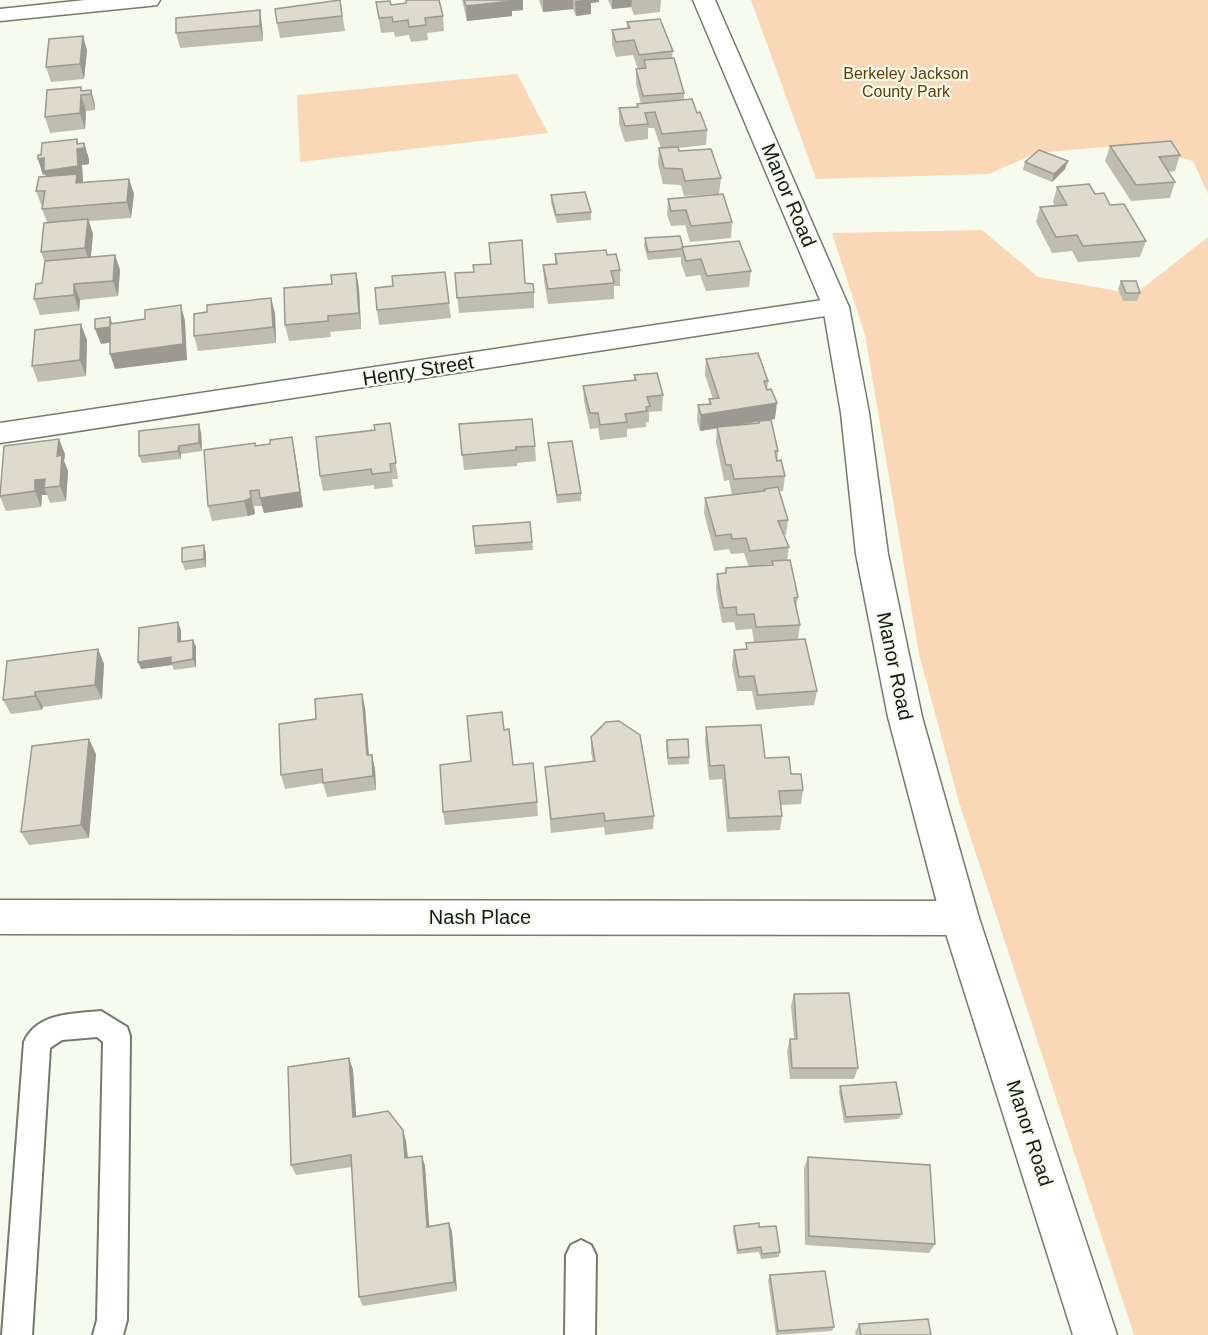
<svg xmlns="http://www.w3.org/2000/svg" width="1208" height="1335" font-family="Arial,sans-serif">
<rect width="100%" height="100%" fill="#f6fbed"/>
<path fill="#fad8b7" d="M751,0H1208V194L1193,161L1127,145L1036,153L989,174L816,179Z
M517,74L548,133L300,162L297,95Z
M982,230L1038,277L1135,294L1208,237V1335H1134L959,802L919,654L865,335L832,233Z"/>
<g fill="none" stroke-linecap="round" stroke-linejoin="round">
<defs>
<path id="service" d="M101,1011L127,1027L130,1036L127,1320L123,1335H93L97,1320L103,1042L97,1037L62,1040L50,1048L32,1335H2L24,1042C37,1012 74,1014 101,1011Z
M581,1240L591,1245L596,1255L595,1335H565L566,1255L571,1245Z"/>
<path id="minor" d="M85,0H160L157,5L149,6L0,21V9Z
M836,298L845,301L849,307L845,313L0,443V423Z
M0,900L960,901L973,906L979,918L973,930L960,935L0,934Z"/>
<path id="tertiary" d="M693,0H715L849,307L869,413L888,554L922,717L979,918L1117,1335H1073L941,918L888,717L856,554L841,413L823,307Z"/>
</defs>
<use href="#service" stroke="#767a6e" stroke-width="4"/>
<use href="#minor" stroke="#767a6e" stroke-width="3"/>
<use href="#tertiary" stroke="#767a6e" stroke-width="3"/>
<use href="#service" fill="#fff" fill-rule="evenodd"/>
<use href="#minor" fill="#fff" fill-rule="evenodd"/>
<use href="#tertiary" fill="#fff" fill-rule="evenodd"/>
</g>
<path fill="#bfbcb0" fill-rule="evenodd" d="M340,0L345,31L280,38L277,23Z
M462,0H523V10L512,11V16L467,21Z
M539,0H599V2L591,3V14L576,16L573,9L543,12Z
M608,0H661L660,12L634,15L631,7L612,9Z
M376,2L443,16L444,31L427,33L428,40L411,42L409,35L395,37L394,32L381,33Z
M627,22L673,51L672,58L684,93V100L697,113L707,130L706,145L678,148L679,151L721,178L719,194L684,196L681,185L663,184L658,164L659,148H661L654,128H648V139L625,142L619,124V108L637,107V104H641L636,84V69H638L633,55L616,57L612,45V30L627,28Z
M262,25L263,41L180,48L176,33Z
M83,36L87,51L84,79L51,82L46,67Z
M91,90L95,105V110L86,111L85,129L50,133L45,117L82,91Z
M84,143L89,159V164L82,165L83,182L129,179L134,194L131,218L89,221L93,234L91,257L115,255L120,270L118,296L80,300L79,311L40,315L34,299L42,283L45,263L41,252L47,222L42,209V207L36,191L46,176L45,174L43,175L38,159L41,155L79,144Z
M1110,146L1180,155L1175,171L1169,172L1175,182L1170,198L1131,201L1105,161Z
M1025,162L1065,169L1052,182L1023,170Z
M1057,187L1095,194L1110,205L1146,241L1140,257L1078,262L1072,251L1052,253L1036,222L1040,207L1054,205L1053,202Z
M551,195L591,212V220L557,223L551,203Z
M668,199L732,222L731,238L690,242L685,225L671,226L667,215Z
M645,238L683,247L751,271L749,287L706,291L700,275L686,277L681,263V257L648,260L644,246Z
M489,243L534,292V308L459,313L455,273L474,272L490,264Z
M555,254L620,270V286H614V299L548,304L544,281L543,265L555,264Z
M356,273L359,288L361,329L330,332L331,337L289,341L285,325L332,284Z
M1121,281L1140,293L1137,301H1123L1118,289Z
M393,286L449,303L451,318L379,325L377,310Z
M275,313L276,343L198,351L194,336Z
M87,340L86,376L38,382L32,366Z
M706,359L768,381L767,390L775,419L766,420L778,451L777,461L785,476L783,491H779L788,520L786,535H784L789,547L787,560L798,597L796,607L800,625L798,639L817,691L814,705L756,710L752,691H737L732,665L734,650L746,649V643L754,642L752,629L736,630L734,622L722,623L716,589L717,574L725,573L726,568L772,565V564L749,567L744,553L731,554L729,549L714,551L704,513L705,498L732,495L729,480L724,481L716,442L717,428L700,431L697,421L698,405L709,404V399H713L705,375ZM759,421L758,423L733,425Z
M634,375L663,395L662,411L649,412V422H646V427L627,429V437L600,440L598,428L590,429L584,401L583,386L634,380Z
M390,423L398,479H392L393,487L374,489V485L323,491L320,476L375,430Z
M459,424L535,446L536,461L517,463V466L464,470Z
M201,432L202,451L181,454V459L142,463L139,456Z
M255,443L256,445L270,444L295,453L303,507L264,513L262,506H254L255,514L248,516L212,521L208,506Z
M548,443L581,493V501L557,503L549,451Z
M65,454L64,461L68,471L66,501L50,503L47,495H42L41,507L6,511L0,497V490Z
M530,522L533,550L475,554L473,526Z
M206,553V567L185,570L182,562Z
M181,630V641L193,640L196,647V667L174,670L172,665L141,669Z
M98,649L104,664L102,699L43,707L42,710L11,714L3,700Z
M362,694L365,708L369,755H372L375,769L376,790L327,797L323,783L285,789L281,775L316,719Z
M706,727L791,774L803,790L801,804L781,805L782,816L780,830L727,832L722,779L709,780L705,741Z
M504,730L513,765L537,802L538,816L445,825L443,812L471,761Z
M591,737L654,816L653,829L605,835L604,827L551,833L545,767L593,762L591,752Z
M667,740L689,757V764L668,765L666,747Z
M96,754L89,838L29,845L21,832Z
M794,994L858,1068L854,1079H790L787,1051L790,1039H794L791,1006Z
M349,1058L353,1070L356,1116L406,1141L408,1158L422,1156L425,1166L429,1226L449,1223L452,1232L457,1291L363,1306L359,1297L352,1167L296,1175L291,1165Z
M840,1086L902,1114L899,1119L844,1123L839,1092Z
M808,1157L935,1244L929,1253L805,1245L804,1168Z
M734,1226L759,1227L780,1252L779,1257L761,1259L759,1252L737,1254L733,1231Z
M770,1275L834,1327L832,1331L776,1335L768,1280Z
M859,1324L931,1335H856L855,1332Z"/>
<path fill="#9b9990" d="M510,0H523V10L512,11V16L467,21L466,6Z
M543,0H573V9L543,12Z
M583,0H599V2L591,3V14L576,16L575,1Z
M612,0H632L631,7L612,9Z
M260,10L262,25L263,41L260,26Z
M83,36L87,51L84,79L80,64Z
M91,90L95,105V110L91,94Z
M81,95L86,111L85,129L80,113Z
M77,139L80,149L84,143L89,159V164L82,165L83,182L49,186L45,174L43,175L38,159L77,144Z
M1068,161L1065,169L1052,182L1054,174Z
M129,179L134,194L131,218L127,202Z
M88,219L93,234L90,264L85,248Z
M115,255L120,270L118,296L113,281Z
M356,273L359,288L361,329L359,313Z
M74,284L80,300L79,311L74,295Z
M271,298L275,313L276,343L273,327Z
M181,305L185,321L187,360L115,369L110,354Z
M110,317L115,332V342L101,344L95,329Z
M81,324L87,340L86,376L80,360Z
M777,403L775,419L700,431L701,415Z
M199,424L201,432L202,451L199,443Z
M292,437L295,453L303,507L264,513L260,498Z
M59,439L65,454L64,461L68,471L66,501L60,486L57,456Z
M179,446L181,454V459L178,451Z
M45,479L44,488L47,495H42L41,507L35,491V480Z
M250,491L255,514L248,516L244,501Z
M204,545L206,553V567L204,559Z
M178,622L181,630V649L178,642Z
M193,640L196,647V667L193,659Z
M98,649L104,664L102,699L95,685Z
M171,657L172,665L141,669L138,662Z
M35,692L43,707L42,710L35,696Z
M362,694L365,708L370,769L367,755Z
M89,739L96,754L89,838L81,825Z
M372,755L375,769L376,790L373,776Z
M349,1058L353,1070L357,1128L353,1117Z
M403,1130L406,1141L409,1169L405,1158Z
M422,1156L425,1166L430,1236L427,1227Z
M449,1223L452,1232L457,1291L454,1282Z"/>
<path fill="#dedbcd" stroke="#9b9990" stroke-width="1.5" d="M340,0L342,16L277,23L275,9Z
M406,0H439L443,16L425,18L426,25L409,27L408,20L393,22L392,17L379,18L376,2L390,1L391,5L406,3Z
M464,0H511L512,1L466,6Z
M260,10V26L176,33V18Z
M660,19L673,51L639,55L634,40L616,42L612,30L630,28L627,22Z
M83,36L80,64L46,67L49,39Z
M674,58L684,93L643,96L636,69L646,68L644,60Z
M81,87V91L91,90V94L81,95L80,113L45,117L47,90Z
M692,99L697,113L700,112L707,130L662,134L655,112L645,113L648,124L625,126L619,108L638,107L637,104Z
M77,139V144L84,143V148L77,149L78,166L44,171V158L38,159V155H41L42,143Z
M1171,141L1180,155L1159,157L1175,182L1136,185L1110,146Z
M678,147L679,151L711,149L721,178L685,181L682,169L664,168L659,148Z
M1039,150L1068,161L1054,174L1025,162Z
M77,174L76,183L129,179L127,202L42,209L45,191H36L39,177Z
M1089,184L1095,194L1104,193L1110,205L1124,204L1146,241L1083,246L1077,235L1056,237L1040,207L1067,205L1057,187Z
M585,192L591,212L556,215L551,195Z
M723,194L732,222L691,226L686,210L671,211L668,199Z
M88,219L85,248L41,252L44,223Z
M680,236L683,247H682L681,249L648,252L645,238Z
M522,240L525,283L533,284L534,292L457,298L455,273L474,272L473,265L491,264L489,243Z
M739,241L751,271L707,276L701,259L686,261L682,247Z
M606,250L607,255L616,254L620,270L611,271L614,283L548,289L543,265L557,264L555,254Z
M115,255L113,281L74,284V295L34,299L36,284L42,283L45,261Z
M445,272L449,303L377,310L375,288L393,286L392,276Z
M356,273L359,313L328,316V321L285,325L284,288L332,284L331,275Z
M1121,281H1136L1140,293H1126Z
M271,298L273,327L194,336V314L207,312V305Z
M181,305L183,344L110,354V324L145,319V310Z
M110,317V327L95,329V319Z
M81,324L80,360L32,366L35,330Z
M758,353L768,381H764L767,390L771,389L777,403L701,415L698,405L711,404L709,399L719,398L706,359Z
M657,373L663,395L647,397L650,406L646,407L647,411L625,414L627,422L600,425L598,413H590L583,386L636,380L634,375Z
M532,419L535,446L516,447V450L462,455L459,424Z
M771,420L778,451H775L777,461L781,460L785,476L734,479L731,465H726L717,427L759,423V421Z
M390,423L396,463L390,464L391,472L372,474L371,469L320,476L316,437L375,430L374,425Z
M199,424V443L179,446L178,451L139,456V431Z
M292,437L300,492L260,498L259,490L250,491L251,498L244,501L208,506L204,450L255,443V446L270,444V440Z
M59,439L57,456L62,455L60,486L44,488L45,479L35,480V491L0,496L4,446Z
M572,441L581,493L557,495L548,443Z
M778,487L788,520L778,521L789,547L750,551L746,538L732,539L731,534L716,536L705,498L765,491L764,489Z
M530,522L532,542L475,546L473,526Z
M204,545V559L182,562V548Z
M790,560L798,597L794,598L800,625L756,627L754,614L737,615L736,607L723,608L717,574L726,573V568L773,565L772,561Z
M178,622V642L193,640V659L171,663V657L138,662L139,628Z
M805,639L817,691L758,695L754,676L739,677L734,650L747,649L746,643Z
M98,649L95,685L35,692V696L3,700L7,661Z
M362,694L367,755H372L373,776L323,783L322,769L281,775L279,724L316,719L315,699Z
M502,712L504,730L509,729L513,765L533,763L537,802L443,812L440,765L471,761L467,716Z
M619,721L640,735L654,816L605,821L604,813L551,819L545,767L595,761L591,737L606,722Z
M761,725L765,758L789,757L791,774H801L803,790L779,791L782,816L729,818L724,765L710,766L706,727Z
M89,739L81,825L21,832L32,746Z
M688,739L689,757L668,758L667,740Z
M849,993L858,1068H792L790,1039H797L794,994Z
M349,1058L353,1117L388,1111L403,1130L405,1158L422,1156L427,1227L449,1223L454,1282L359,1297L351,1155L291,1165L288,1067Z
M896,1082L902,1114L846,1117L840,1086Z
M808,1157L930,1165L935,1244L809,1236Z
M759,1223V1227L776,1226L780,1252L762,1254L761,1247L738,1250L734,1226Z
M825,1271L834,1327L778,1331L770,1275Z
M928,1319L931,1335H861L859,1324Z"/>
<g text-anchor="middle" stroke-width="4.5" stroke-linejoin="round" paint-order="stroke">
<g font-size="16" fill="#633b02" stroke="#f6fbed">
<text x="906" y="79">Berkeley Jackson<tspan x="906" dy="18">County Park</tspan></text>
</g>
<g font-size="20" fill="#171914" stroke="#f6fbed">
<text transform="translate(789 195) rotate(67)" y="7">Manor Road</text>
<text transform="translate(418 370) rotate(-9)" y="7">Henry Street</text>
<text transform="translate(895 666) rotate(78)" y="7">Manor Road</text>
<text x="480" y="924">Nash Place</text>
<text transform="translate(1030 1133) rotate(72)" y="7">Manor Road</text>
</g>
</g>
</svg>
